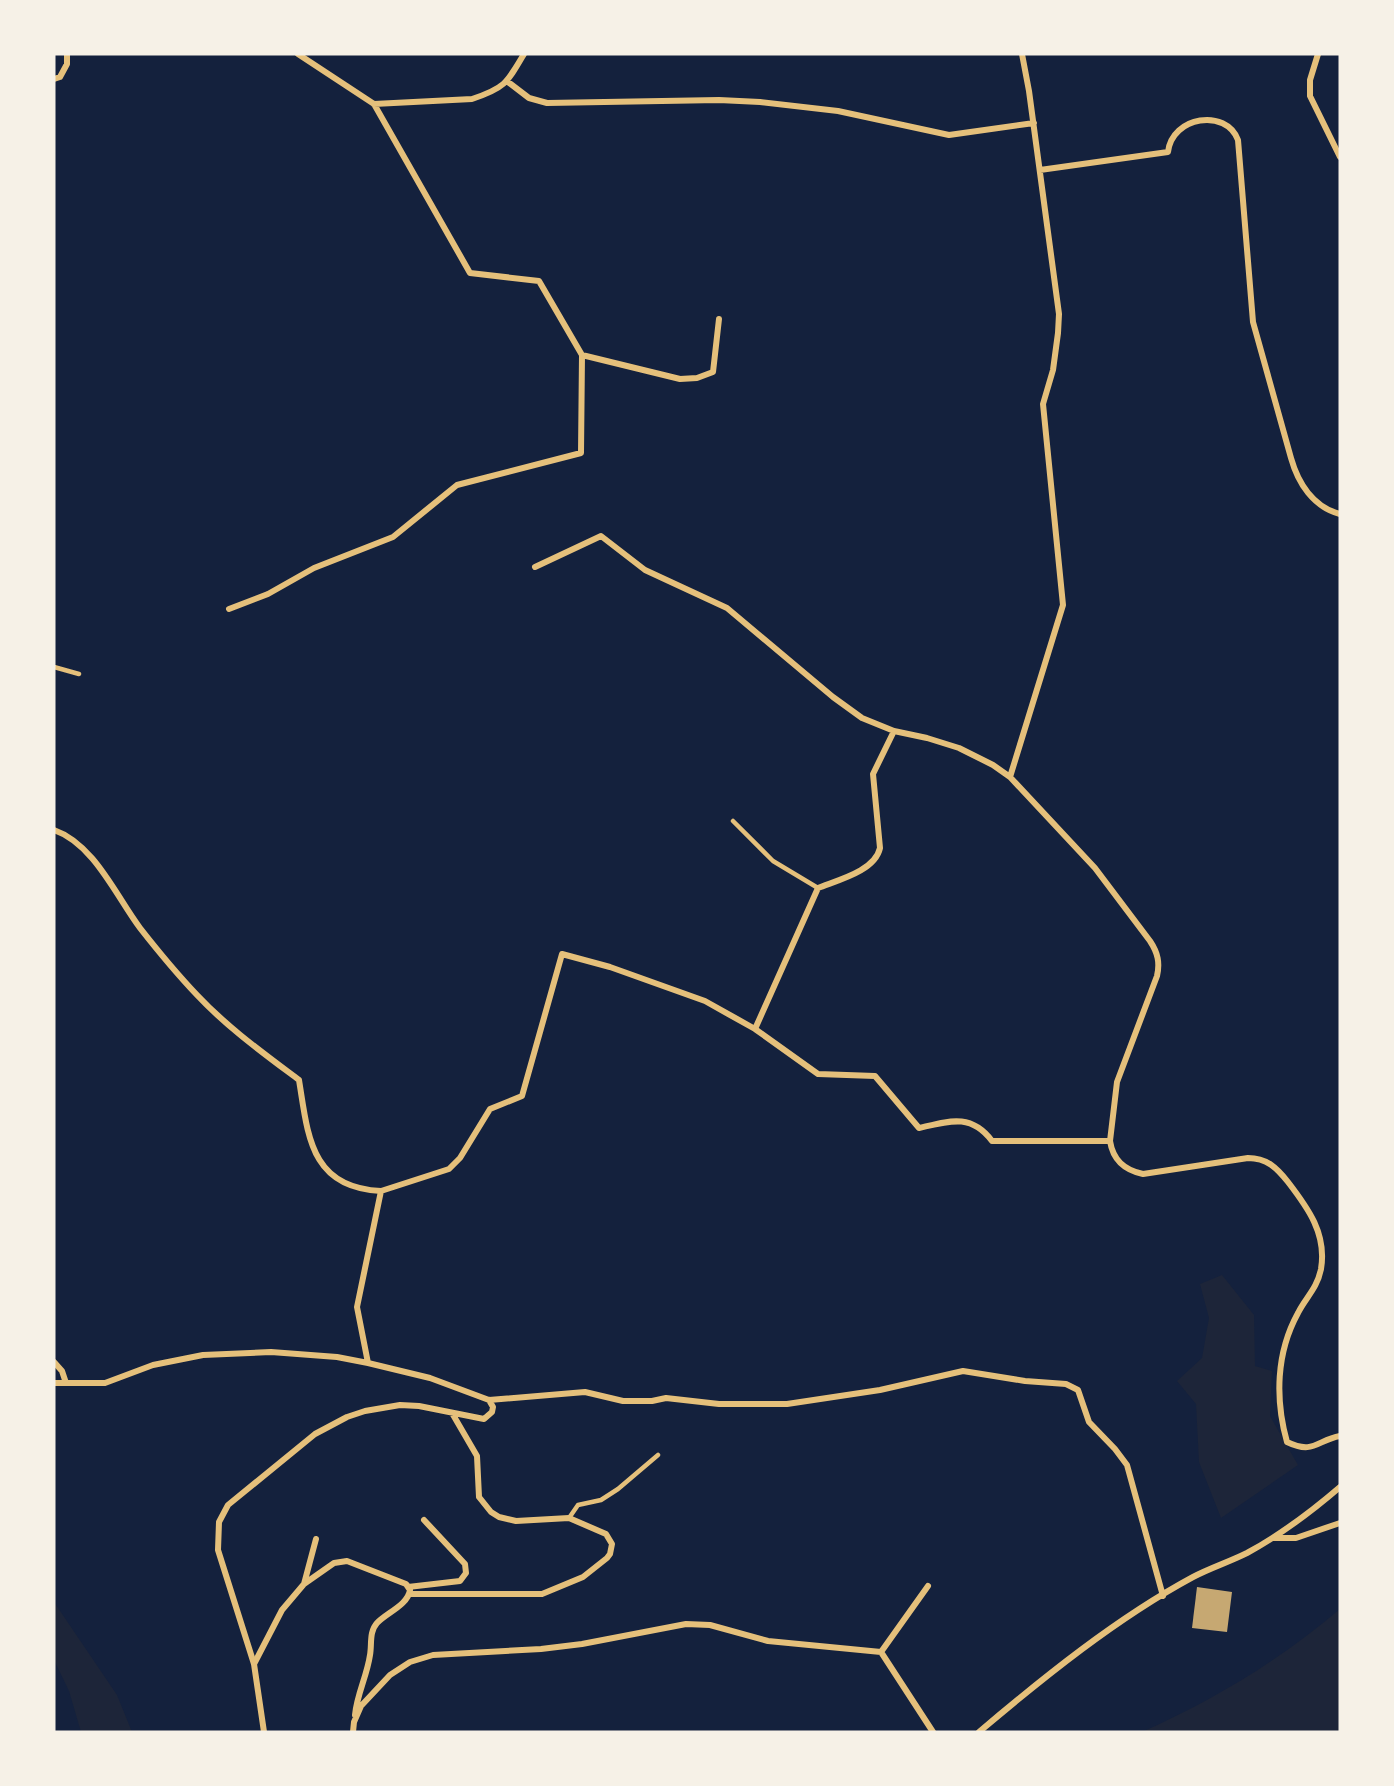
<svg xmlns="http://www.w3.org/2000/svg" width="1394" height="1786" font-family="Barlow,sans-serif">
<rect width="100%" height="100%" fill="#14213d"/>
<path fill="#1d2539" d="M1222,1275L1254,1315L1255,1366L1272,1371L1270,1416L1298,1465L1221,1518L1199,1462L1196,1404L1177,1381L1202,1358L1209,1318L1200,1284Z
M54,1602L117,1695L132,1732H81L69,1691L54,1660Z
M1340,1609V1732H1142C1214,1700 1280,1660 1340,1609Z"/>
<path fill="#c6a872" d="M1197,1587L1232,1592L1227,1632L1192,1628Z"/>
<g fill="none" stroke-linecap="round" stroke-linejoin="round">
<path stroke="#e5c07b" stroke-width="4.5" d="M54,667L79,674
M733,821L773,861L818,888
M569,1518L578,1505L601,1500L618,1489L658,1455"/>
<path stroke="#e5c07b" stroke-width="6" d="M298,54L374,104L470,273L539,281L582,355L680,379L697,378L713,372L719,319
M1318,54L1310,80V96L1340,157
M54,79L60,77L67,64V54
M508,82L529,98L547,103L719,100L760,102L838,111L949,135L1034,123
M374,104L472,99C505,88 507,83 524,54
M1040,170L1168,152C1172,116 1226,108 1238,140L1253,322L1291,458C1298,483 1313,507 1340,514
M535,567L601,536L645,570L727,608L833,697L862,718L894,731L927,738L959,748L993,765L1010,777L1095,868L1150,941C1158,953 1160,963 1157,976L1117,1082L1110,1141C1113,1160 1124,1170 1143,1174L1248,1158C1267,1158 1277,1168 1288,1182C1308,1208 1327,1234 1321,1269C1317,1289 1306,1297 1298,1313C1276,1353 1275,1399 1287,1442C1314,1455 1317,1440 1340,1436
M229,609L268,594L314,568L393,537L457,485L581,453L582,355
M1010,777L1063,605L1043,404L1053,370L1058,333L1059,314L1029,91L1022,54
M54,830C94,844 116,896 140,928C158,951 177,974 197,995C227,1027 263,1053 299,1080C308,1135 310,1188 381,1191
M755,1029L818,1074L875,1076L919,1128C949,1121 971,1113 992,1141H1110
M54,1362L62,1371L66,1383
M368,1363L357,1307L381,1191L449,1169L460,1158L490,1109L522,1096L562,954L610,967L705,1001L755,1029L818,888C838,880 875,871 880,848L873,774L894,731
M54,1383H105L153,1365L203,1355L271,1352L337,1357L368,1363L430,1378L489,1400L585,1392L623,1401H652L666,1398L719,1404H787L880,1390L963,1371L1025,1381L1066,1384L1078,1390L1089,1422L1115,1449L1127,1465L1163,1596
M1274,1538H1296L1340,1523
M304,1584L316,1539
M408,1587L460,1581L466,1573L465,1564L424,1520
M410,1594H542L583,1577L607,1558L610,1554L612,1544L606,1534L569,1518L516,1521L499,1517L491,1512L479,1497L477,1456L452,1413
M881,1652L928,1586
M254,1664L218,1550L219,1522L228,1505L315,1434L347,1417L365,1411L400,1405L419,1406L484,1419L492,1412L493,1407L489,1400
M264,1732L254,1664L282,1610L304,1584L334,1563L347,1561L406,1584L410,1590C408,1605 386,1613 377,1623C369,1632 372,1644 370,1655C367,1676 357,1694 355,1715
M353,1732L354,1722L361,1706L390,1675L410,1662L433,1655L541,1649L582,1644L686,1624L710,1625L768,1641L881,1652L933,1732
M979,1732C1044,1677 1117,1618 1193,1577C1210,1568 1229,1562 1247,1553C1280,1535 1311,1512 1340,1487"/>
</g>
<rect width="1394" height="1786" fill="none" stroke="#f6f1e7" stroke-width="111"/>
</svg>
